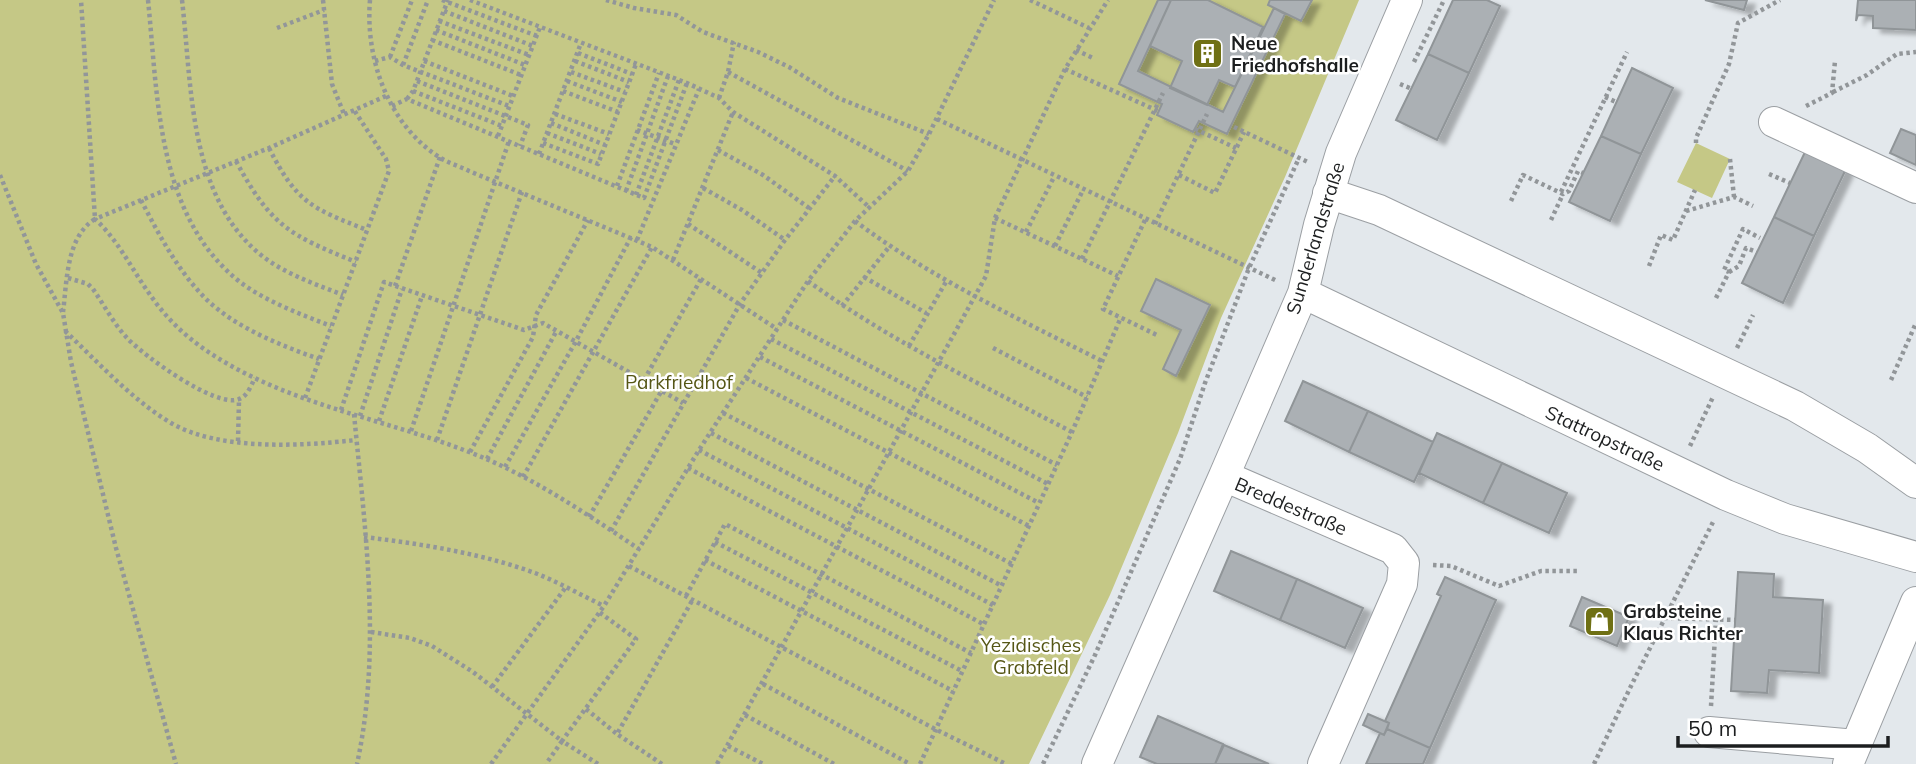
<svg xmlns="http://www.w3.org/2000/svg" width="1916" height="764" font-family="Mulish,sans-serif">
<defs>
<filter id="shadow"><feDropShadow dx="8" dy="4.5" stdDeviation="2" flood-color="#0004"/></filter>
</defs>
<rect width="100%" height="100%" fill="#e3e8ec"/>
<path fill="#c5c886" d="M0,0H1359L1285,177L1221,318L1178,433L1110,595L1029,764H0Z
M1696,143L1730,159L1712,198L1677,182Z"/>
<path fill="#abb0b4" stroke="#909598" stroke-width="2" filter="url(#shadow)" d="M1158,0H1171L1138,71L1223,112L1274,8L1285,14L1227,134L1199,121L1193,132L1157,115L1162,104L1119,84Z
M1171,0H1208L1263,27L1235,87L1219,80L1207,105L1170,88L1182,61L1150,46Z
M1270,0H1312L1301,21L1268,5Z
M1453,0H1487L1500,6L1469,73L1428,54Z
M1705,0H1747L1744,10Z
M1858,0H1916V30L1873,28V16L1858,15L1856,21Z
M1428,54L1469,73L1437,140L1396,120Z
M1632,68L1673,88L1641,154L1601,136Z
M1901,129L1916,135V165L1890,153Z
M1601,136L1641,154L1610,221L1569,202Z
M1805,152L1846,169L1814,236L1774,217Z
M1774,217L1814,236L1783,303L1742,283Z
M1156,279L1210,305L1176,376L1163,369L1181,330L1141,311Z
M1303,381L1368,411L1349,452L1285,421Z
M1368,411L1433,442L1414,482L1349,452Z
M1437,433L1502,463L1483,503L1419,473Z
M1502,463L1567,493L1549,533L1483,503Z
M1231,551L1297,579L1280,620L1214,591Z
M1738,572L1774,574L1773,597L1823,600L1819,673L1769,670L1767,693L1731,691Z
M1445,577L1496,600L1430,748L1387,729L1389,723L1385,721L1441,596L1437,594Z
M1297,579L1363,608L1345,648L1280,620Z
M1582,597L1629,617L1617,646L1570,626Z
M1368,714L1389,723L1384,735L1363,725Z
M1158,716L1223,744L1215,764H1157L1140,757Z
M1387,729L1430,748L1423,764H1366L1380,733L1384,735Z
M1224,745L1269,764H1215Z"/>
<g fill="none" stroke-linecap="round" stroke-linejoin="round">
<defs>
<path id="minor" d="M1774,122L1916,188
M1328,193L1379,210L1795,406L1867,448L1916,483
M1303,293L1726,495L1785,519L1916,557
M1224,476L1303,293L1319,225L1341,153L1407,0
M1709,732L1856,745
M1097,764L1224,476L1393,549L1404,563L1402,584L1323,764
M1848,764L1916,602"/>
</defs>
<use href="#minor" stroke="#9b9fa3" stroke-width="32"/>
<path stroke="#929699" stroke-width="4.5" stroke-dasharray="3.5 3.5" stroke-linecap="butt" d="M148,0C158,96 156,216 240,282C267,302 300,314 331,326
M182,0C192,85 188,196 261,255C285,274 315,284 343,295
M323,0L332,84L344,114
M370,0C365,58 388,124 439,157C448,163 459,166 469,171L652,247L777,329
M442,0L537,36
M470,0L687,83L719,98L733,112L835,176L870,208
M606,0L634,8L676,15L703,32L758,52L789,67L838,98L929,134
M1030,0L1089,28
M444,11L533,46
M439,21L529,55
M277,28L324,10
M436,30L525,65
M432,40L521,75
M1076,50L1093,58
M578,53L632,74
M390,57L412,0
M375,61L390,57L403,65L509,106
M424,61L513,96
M575,61L629,82
M1414,62L1444,0
M403,65L428,0
M1065,69L1158,111
M571,72L625,92
M728,72L908,171
M417,81L528,125L520,146
M567,81L622,102
M1400,84L1412,89
M413,91L502,126
M563,91L618,112
M1833,92L1867,75L1897,54L1916,52
M386,96L269,148L95,219C119,241 132,270 151,296C166,318 185,336 207,351C285,404 382,418 469,452C530,475 585,513 639,549
M1605,97L1616,102
M719,98L728,72L734,42
M407,99L413,91L448,0
M392,106L407,99L644,198L687,83
M1806,106L1832,93L1835,61
M555,114L609,134
M937,119L1277,281
M551,123L605,145
M1234,127L1308,162
M1195,129L1236,148
M637,130L675,144
M547,133L601,154
M498,136L540,27
M543,143L598,164L636,64
M1696,143V138L1729,64L1738,23L1780,0
M269,148C297,203 311,208 367,230
M718,150L763,175L809,208
M539,154L581,43
M1730,159L1734,197
M236,161C271,226 289,235 356,262
M1769,174L1790,183
M0,175L36,264L63,313L71,362L116,548L176,764
M1179,175L1215,193L1244,132
M617,186L659,73
M703,188L742,210L785,240
M626,191L668,76
M1561,192L1627,52
M636,195L679,80
M141,200C159,235 178,271 206,299C236,328 280,345 319,359
M1511,201L1523,175L1563,194L1569,191L1578,171L1583,173
M1686,211L1734,197L1753,206
M995,218L1118,276
M1145,220L1103,309L1159,336
M1551,220L1563,194
M855,221C931,278 1017,318 1102,361
M688,224L762,273
M1155,224L1207,114
M1026,232L1054,177
M637,240L699,89
M1055,246L1083,190
M1082,259L1163,93
M673,260L733,112
M1649,266L1661,235L1673,240L1695,190
M1729,272L1739,266L1746,248L1757,252
M864,277L926,313
M68,278L88,284L93,289C104,305 114,324 127,338C143,355 216,409 239,399C248,396 251,385 255,378
M808,281C890,341 982,385 1072,432
M395,286L440,157
M1716,298L1729,272L1724,270L1743,229L1760,238
M842,306L889,247
M63,312C67,282 66,237 95,219L81,0
M783,320L1057,465
M65,331C98,362 131,399 171,423C219,451 302,446 356,440
M771,339L1048,484
M909,346L947,280
M993,348L1087,397
M1737,348L1753,315
M760,357L1039,503
M746,378L1029,526
M644,380L701,279
M1891,380L1916,323
M305,398L389,171L386,159L354,110
M341,410L384,282L524,330L543,323L683,403
M723,413L1012,564
M354,414C365,529 382,649 357,764
M360,416L402,289
M379,421L422,296
M411,431L509,141
M711,433L1002,586
M437,440L522,192
M238,441L239,400
M1690,446L1713,397
M699,450L993,605
M470,452L533,337L536,315L588,220
M487,459L557,330
M505,467L576,341L631,237
M688,468L985,625
M523,477L652,247
M589,517L662,390
M611,531L740,304L785,240L835,176
M364,537C422,544 480,553 535,573C558,582 581,595 604,606
M715,542L962,671
M705,560L953,691
M1433,565L1451,566L1499,586L1541,571H1578
M629,566L935,729L1006,764
M686,596L725,524L971,653
M1664,618L1735,620
M371,632L410,638L432,646L473,672L562,741L546,764
M763,684L910,764
M492,687L566,587
M1711,706L1716,619
M586,709L617,734
M745,715L834,764
M728,746L763,764
M491,764L604,606L699,450L808,281L855,221L908,171L929,134L994,0
M598,764L562,741L636,639L599,612
M662,764L617,734L693,599
M717,764L986,276L995,218L1065,69L1108,0
M920,764L1072,432L1121,317
M1043,764L1095,655L1180,459L1205,383L1249,268L1299,158
M1594,764L1630,688L1714,520"/>
<use href="#minor" stroke="#fff" stroke-width="30"/>
</g>
<defs>
<symbol id="building-square" viewBox="-11 -11 22 22"><rect x="-9" y="-9" width="18" height="18" rx="4" fill="#6f7014" stroke="#fff"/><path d="M-4-6H4V6H1V3H-1V6H-4ZM-2.5-4.3h1.7v1.8h-1.7ZM.8-4.3h1.7v1.8H.8ZM-2.5-1h1.7V.8h-1.7ZM.8-1h1.7V.8H.8Z" fill="#fff"/></symbol>
<symbol id="shop-square" viewBox="-11 -11 22 22"><rect x="-9" y="-9" width="18" height="18" rx="4" fill="#6f7014" stroke="#fff"/><path d="M-5-2.5h2.3a2.7 3.5 0 0 1 5.4 0H5L5.5 6h-11ZM-1.5-2.5h3a1.5 2.3 0 0 0-3 0Z" fill="#fff"/></symbol>
</defs>
<g fill-rule="evenodd">
<use href="#building-square" x="1190" y="36" width="35" height="35"/>
<use href="#shop-square" x="1582" y="604" width="35" height="35"/>
</g>
<g text-anchor="middle" stroke-width="5" stroke-linejoin="round" paint-order="stroke">
<g font-size="19" font-weight="bold" fill="#1c1e1f" stroke="#fff" text-anchor="start">
<text x="1231" y="50">Neue<tspan x="1231" dy="22">Friedhofshalle</tspan></text>
<text x="1623" y="618">Grabsteine<tspan x="1623" dy="22">Klaus Richter</tspan></text>
</g>
<g font-size="19" fill="#1c1e1f" stroke="#fff">
<text transform="translate(1315 238) rotate(-73)" y="7">Sunderlandstraße</text>
<text transform="translate(1605 438) rotate(25)" y="7">Stattropstraße</text>
<text transform="translate(1291 506) rotate(23)" y="7">Breddestraße</text>
</g>
<g font-size="19" fill="#555615" stroke="#fff">
<text x="679" y="389">Parkfriedhof</text>
<text x="1031" y="652">Yezidisches<tspan x="1031" dy="22">Grabfeld</tspan></text>
</g>
</g>
<path d="M1678 736v10h210v-10" fill="none" stroke="#1c1e1f" stroke-width="3.5"/>
<text x="1688" y="736" font-size="21" fill="#1c1e1f" stroke="#ffffff" stroke-width="5" paint-order="stroke">50 m</text>
</svg>
